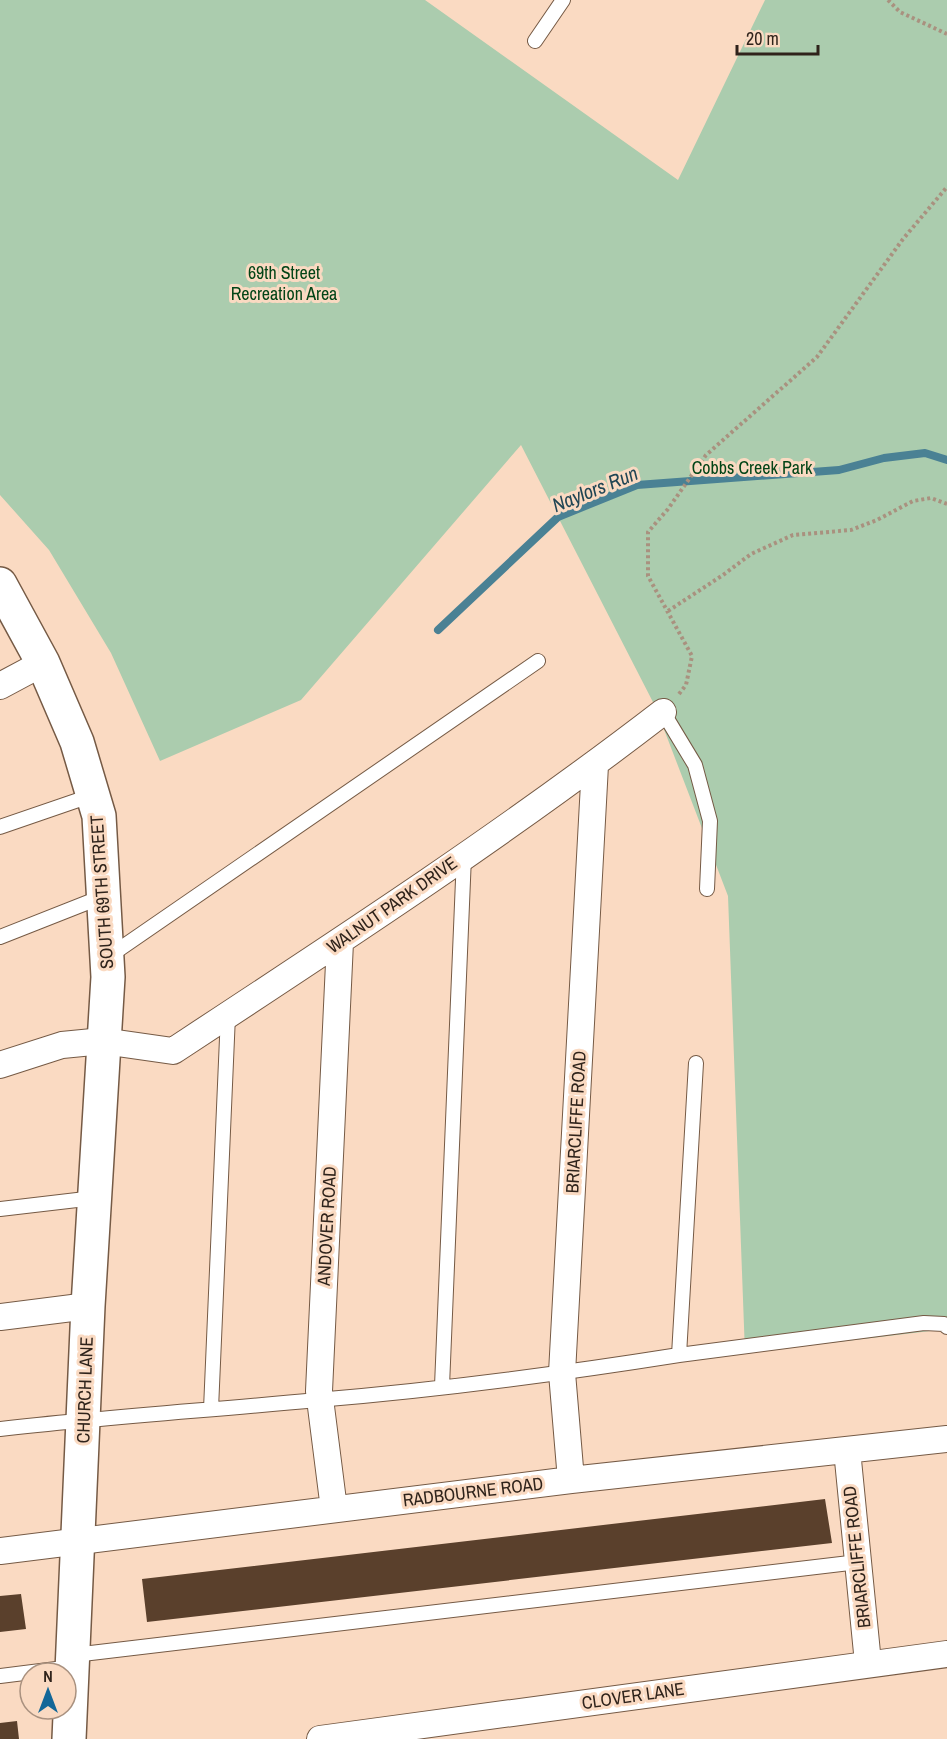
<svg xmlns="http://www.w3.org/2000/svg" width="947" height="1739" font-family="'Archivo Narrow',sans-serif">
<rect width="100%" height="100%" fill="#fadac2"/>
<path fill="#abccae" d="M0,0H425L678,180L765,0H947V1329L745,1353L728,896L655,706L521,445L301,700L160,761L111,653L49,550L0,495Z"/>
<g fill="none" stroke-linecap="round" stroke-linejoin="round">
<path stroke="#4a8194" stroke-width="8" d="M438,630L558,517L637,485L839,470L884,458L925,453L947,460"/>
</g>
<path fill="#5a402c" d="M825,1499L832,1543L147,1622L142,1579Z
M21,1594L26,1629L0,1632V1596Z
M17,1721L19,1739H0V1723Z"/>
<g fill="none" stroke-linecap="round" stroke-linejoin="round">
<defs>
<path id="service" d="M535,41L563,0
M663,712L695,765L710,821L707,889
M0,827L93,795
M0,937L104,896
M108,957L538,661
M0,1209L94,1198
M679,1355L924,1323L944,1324L947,1327
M442,1386L464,856
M211,1409L228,1015
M0,1429C106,1417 212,1410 317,1400C438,1390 559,1374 679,1355L696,1063
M74,1655L858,1562
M0,1676L72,1667"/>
<path id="minor" d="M0,686L43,663
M0,1065L62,1045L103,1041L173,1051C339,942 506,833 663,712
M0,1317L88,1306
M847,1450L868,1663
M571,1480L562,1373L595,765
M334,1509L319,1391L340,942
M0,1551L571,1480L947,1439
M320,1739L947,1654"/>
<path id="secondary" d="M0,584L43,663L77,742L99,816L108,977L88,1306L69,1739"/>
</defs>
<use href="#service" stroke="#755a45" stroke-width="16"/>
<use href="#minor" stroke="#755a45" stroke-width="28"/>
<use href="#secondary" stroke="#755a45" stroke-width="36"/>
<path stroke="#a9917f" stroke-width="4" stroke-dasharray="3 3" stroke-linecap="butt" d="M888,0L900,12L947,34
M668,611L723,575L751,554L793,535L851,530L877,520L913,501L931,498L947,504
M679,694L686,685L692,656L648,576V532L668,509L706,455L817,357L903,239L947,187"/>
<use href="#service" stroke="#fff" stroke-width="14"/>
<use href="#minor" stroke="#fff" stroke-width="26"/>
<use href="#secondary" stroke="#fff" stroke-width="33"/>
</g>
<g text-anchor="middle" stroke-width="6" stroke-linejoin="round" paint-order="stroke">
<g font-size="18" fill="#024416" stroke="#fadac2">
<text x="284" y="279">69th Street<tspan x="284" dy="21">Recreation Area</tspan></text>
<text x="752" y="474">Cobbs Creek Park</text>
</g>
<g font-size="18" fill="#2f231b" stroke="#fadac2">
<text transform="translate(102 892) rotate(-94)" y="6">SOUTH 69TH STREET</text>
<text transform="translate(392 905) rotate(-35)" y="6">WALNUT PARK DRIVE</text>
<text transform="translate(576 1122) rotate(-87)" y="6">BRIARCLIFFE ROAD</text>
<text transform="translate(327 1226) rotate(-87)" y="6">ANDOVER ROAD</text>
<text transform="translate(85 1390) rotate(-88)" y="6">CHURCH LANE</text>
<text transform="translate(473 1492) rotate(-7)" y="6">RADBOURNE ROAD</text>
<text transform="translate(857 1557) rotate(-96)" y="6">BRIARCLIFFE ROAD</text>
<text transform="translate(633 1696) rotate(-8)" y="6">CLOVER LANE</text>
</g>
<g font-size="20" font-style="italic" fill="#204554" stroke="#fadac2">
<text transform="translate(595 489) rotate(-22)" y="7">Naylors Run</text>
</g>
</g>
<g transform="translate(48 1691)"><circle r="28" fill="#fadac2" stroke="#a9917f" stroke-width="1.5"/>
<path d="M0-4.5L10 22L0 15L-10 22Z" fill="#136798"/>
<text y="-9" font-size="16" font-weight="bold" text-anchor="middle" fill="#2f231b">N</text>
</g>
<path d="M737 45v9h81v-9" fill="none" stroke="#2f231b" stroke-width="3"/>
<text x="746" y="45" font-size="18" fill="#2f231b" stroke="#fadac2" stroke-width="4.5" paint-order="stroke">20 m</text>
</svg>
